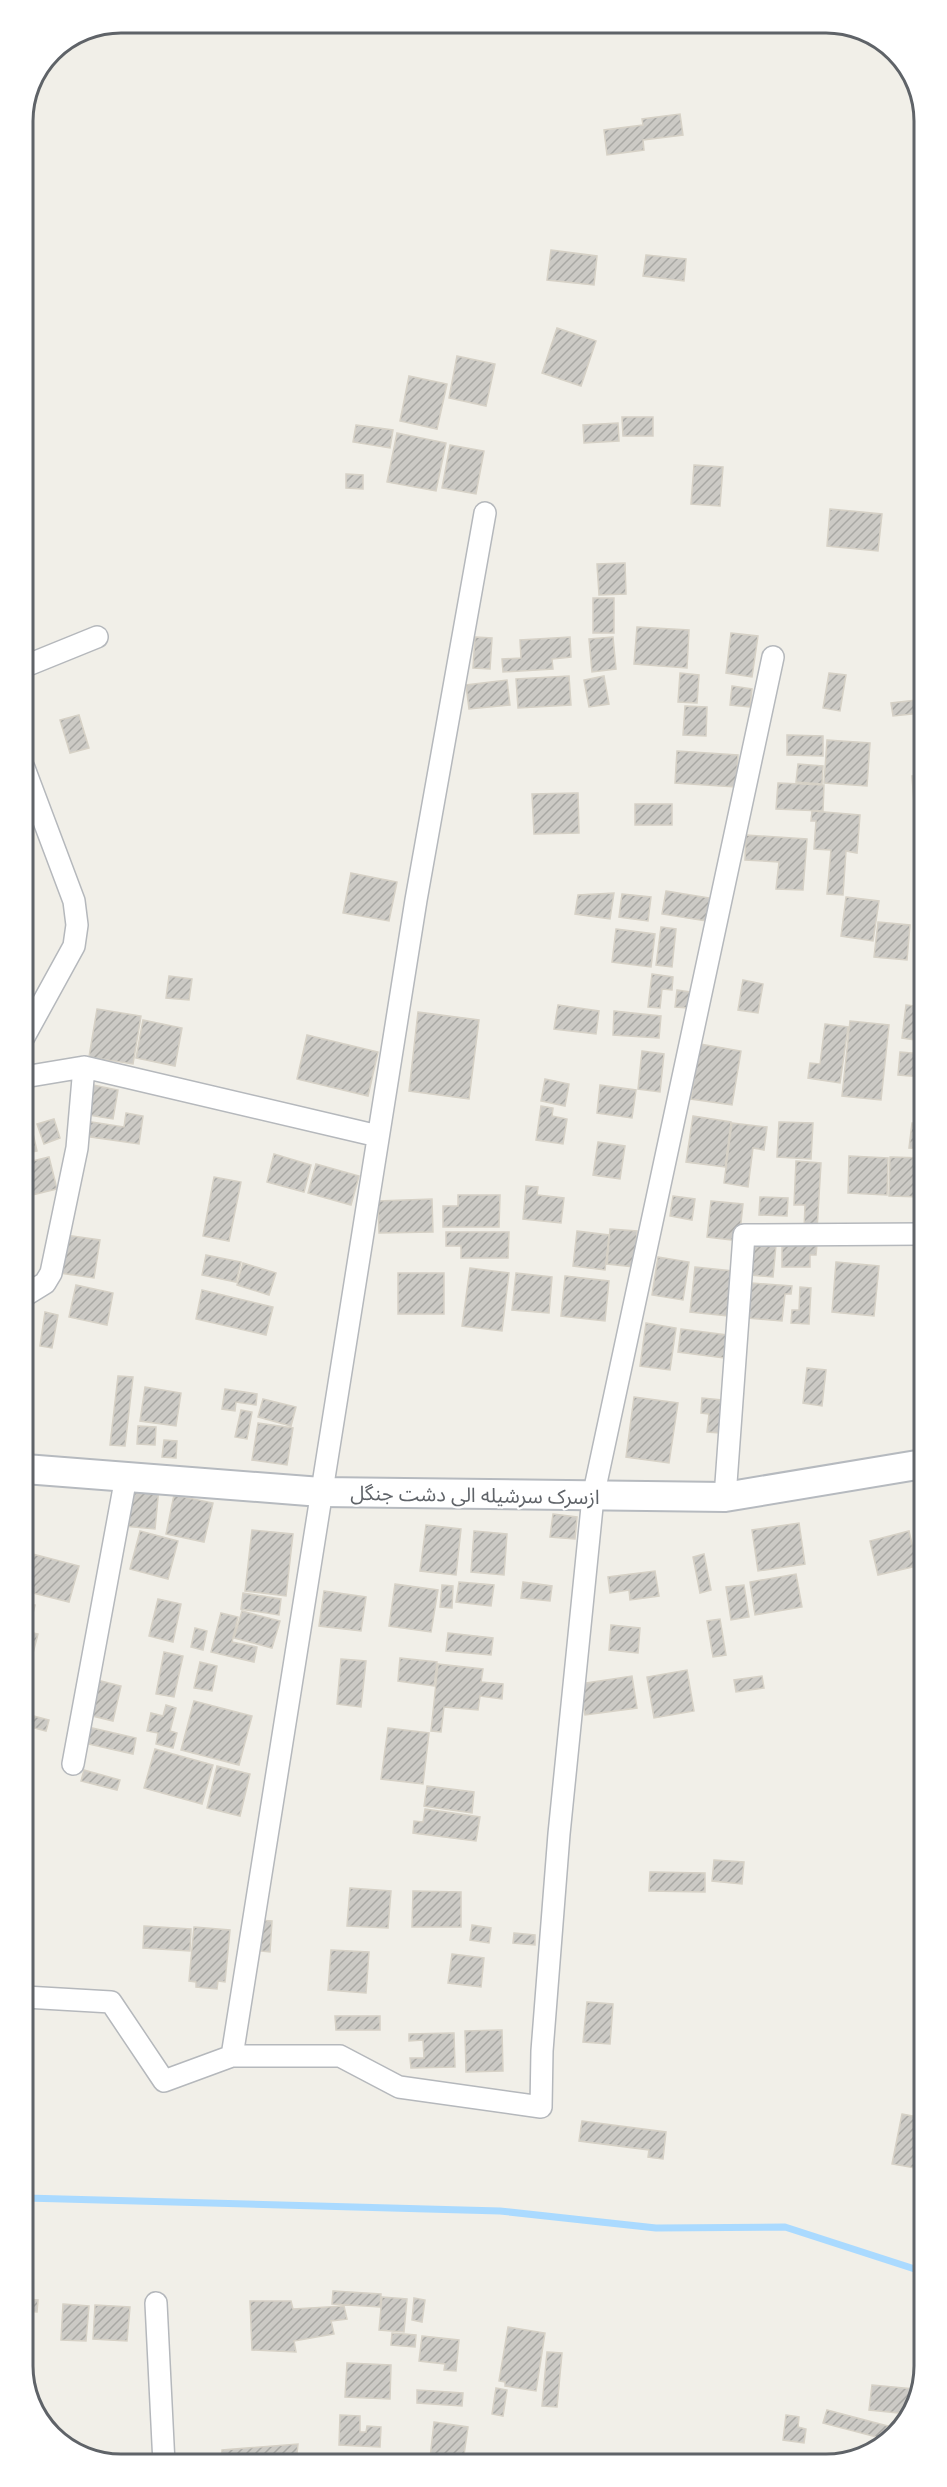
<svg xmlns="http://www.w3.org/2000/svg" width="947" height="2487" font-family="'Nunito Sans','Noto Sans Arabic',sans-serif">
<defs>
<pattern id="building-hatch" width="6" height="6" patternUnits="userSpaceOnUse" patternTransform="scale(1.5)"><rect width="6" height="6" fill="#cccac5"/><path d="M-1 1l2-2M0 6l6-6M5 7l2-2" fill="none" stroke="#a9a8a4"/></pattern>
</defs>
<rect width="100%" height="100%" fill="#f1efe8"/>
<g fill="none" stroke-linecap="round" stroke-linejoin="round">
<path stroke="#aadaff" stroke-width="7" d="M26,2198L500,2211L656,2228L785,2227L924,2272"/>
</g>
<path fill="url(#building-hatch)" stroke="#d6d1c6" stroke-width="1.5" d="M680,114L683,135L643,140L644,150L607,155L604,130L643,125L642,119Z
M551,250L597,256L594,285L547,280Z
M646,255L686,259L684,281L643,276Z
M557,328L596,341L581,386L542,373Z
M457,356L495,364L486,406L449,398Z
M409,376L447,384L437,429L400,421Z
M622,417H653V436H623Z
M618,423L619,441L584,443L583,425Z
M356,425L393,430L390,448L353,442Z
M397,433L446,443L436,491L387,482Z
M450,445L484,451L476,494L442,488Z
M694,465L723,467L720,506L691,504Z
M346,474L363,475V489L346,488Z
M830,509L882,514L878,551L827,546Z
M625,563L626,594L599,595L597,564Z
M593,598H614V633H593Z
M637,627L689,630L687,668L634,664Z
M731,633L758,636L752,677L726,673Z
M475,637L492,638L490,669L473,668Z
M570,637L571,657L552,659L553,669L503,672L502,659L521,658L520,640Z
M613,637L616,669L592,672L589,639Z
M680,673L699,675L697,703L678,702Z
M829,673L846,675L840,711L823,708Z
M569,676L571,705L518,708L516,679Z
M604,676L609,704L589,707L584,680Z
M507,680L510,705L469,709L466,685Z
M732,686L752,689L750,707L730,705Z
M922,695V713L893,716L891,703L917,700V696Z
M685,706L707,707L706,736L683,735Z
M79,715L89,748L70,753L60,720Z
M787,735L823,736V756L787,755Z
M827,740L870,743L867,786L824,783Z
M677,751L738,755L736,787L675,783Z
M798,764L823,766L822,784L796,782Z
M922,775V804H914L912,776Z
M778,783L824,785L823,811L776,809Z
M578,793L579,833L534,834L532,794Z
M635,804H672V825H635Z
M812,811L860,815L857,853L846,851L843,895L827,894L831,850L814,849L816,821H811Z
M746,835L807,839L803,890L776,889L779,862L745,860Z
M351,873L397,882L389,921L343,913Z
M666,891L710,898L706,921L662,914Z
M614,893L610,919L575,914L578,895Z
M622,894L651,897L648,921L619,917Z
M846,897L879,901L873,941L841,936Z
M878,922L910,925L907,960L874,957Z
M661,927L676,929L672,967L656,965Z
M616,929L655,934L651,967L612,962Z
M652,974L673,977L672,990L662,989L660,1008L648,1007Z
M169,976L192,979L189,1000L166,998Z
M743,980L763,984L758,1013L738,1010Z
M677,990L690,992L688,1008L675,1007Z
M558,1005L599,1011L596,1034L554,1029Z
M906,1005L922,1007V1041L902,1038Z
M97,1009L141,1016L133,1064L89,1057Z
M614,1011L661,1016L659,1038L613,1035Z
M418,1012L479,1020L469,1099L409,1091Z
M143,1020L182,1028L175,1066L136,1058Z
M850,1021L889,1025L881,1100L842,1096Z
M825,1024L848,1027L840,1083L808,1078L810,1063L820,1064Z
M307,1035L378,1052L368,1096L297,1079Z
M700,1044L741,1051L732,1105L691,1099Z
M642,1051L664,1054L660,1092L638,1089Z
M900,1052L923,1054V1077L898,1075Z
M545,1079L569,1084L565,1106L541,1101Z
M93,1085L118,1090L113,1119L88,1115Z
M600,1085L636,1090L632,1118L597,1113Z
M24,1092L32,1120L24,1122Z
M541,1106L553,1108L552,1116L567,1119L563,1144L536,1140Z
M126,1113L143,1116L139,1144L84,1136L86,1121L124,1127Z
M693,1116L731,1122L725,1167L686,1162Z
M54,1119L60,1138L44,1144L37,1124Z
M779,1122L813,1123L811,1159L777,1157Z
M732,1123L767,1127L764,1150L753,1148L748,1187L724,1183Z
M912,1123L923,1124V1149L909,1148Z
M32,1129L37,1151L24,1154V1130Z
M598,1142L625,1146L620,1179L593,1175Z
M274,1154L311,1165L304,1192L267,1182Z
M849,1156L888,1158L887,1195L848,1193Z
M49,1157L57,1189L24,1197V1163Z
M890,1157L923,1158V1197L889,1196Z
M796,1161L821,1163L817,1230H804L805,1205H794Z
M316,1164L359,1176L351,1205L308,1193Z
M214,1177L241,1182L229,1241L203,1236Z
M526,1186L538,1187L537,1195L564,1198L561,1223L523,1219Z
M458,1195H500L499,1227H443V1206H458Z
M673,1196L695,1199L692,1220L670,1216Z
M760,1197L788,1198L787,1216L759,1215Z
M432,1199L433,1232L379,1233L378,1201Z
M711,1201L743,1204L739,1241L707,1237Z
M610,1229L637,1231L634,1267L607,1264Z
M577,1231L609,1235L605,1270L573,1266Z
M446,1232H509L508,1258H461V1246H446Z
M65,1235L100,1240L94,1278L60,1273Z
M753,1243L776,1245L773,1277L750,1275Z
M782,1244H817L816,1255H810V1267H782Z
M206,1255L241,1262L236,1282L202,1275Z
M658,1257L689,1262L683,1300L652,1295Z
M836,1262L879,1266L874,1316L832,1312Z
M243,1263L276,1273L269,1295L237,1285Z
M695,1267L733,1271L728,1316L690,1312Z
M470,1268L509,1273L502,1331L462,1326Z
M398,1273H444V1314H398Z
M516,1273L552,1277L549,1313L512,1310Z
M565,1276L609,1281L605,1321L561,1316Z
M751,1283L792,1286L791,1294H785L782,1321L748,1318Z
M76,1285L113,1293L107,1325L69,1317Z
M800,1287L811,1288L809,1324L791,1323L792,1310H799Z
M202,1290L273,1307L266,1335L196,1319Z
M45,1312L58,1315L52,1348L40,1346Z
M646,1323L676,1328L670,1370L640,1366Z
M681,1329L727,1335L724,1358L678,1352Z
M807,1368L826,1370L822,1406L803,1403Z
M118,1376L133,1377L125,1446L110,1445Z
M145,1387L181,1393L176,1426L140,1421Z
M225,1389L257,1394L256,1405L236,1402L235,1411L222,1409Z
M634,1397L678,1403L669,1463L626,1457Z
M702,1398L722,1400L720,1433L707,1432L709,1414L701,1413Z
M263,1399L296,1407L291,1426L258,1417Z
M241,1410L252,1412L247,1439L235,1437Z
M258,1423L293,1428L287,1465L252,1460Z
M138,1426L156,1427L155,1445L137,1444Z
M164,1440L177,1441L176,1458L162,1457Z
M128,1485L159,1488L155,1529L124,1526Z
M174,1495L213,1503L204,1542L166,1534Z
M553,1514L577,1517L575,1539L550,1537Z
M799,1523L805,1564L758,1571L752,1530Z
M426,1525L461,1529L456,1575L420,1571Z
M252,1530L293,1534L286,1596L245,1591Z
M140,1531L178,1541L168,1579L130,1569Z
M474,1531L507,1534L504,1575L471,1572Z
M909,1531L917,1566L878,1575L870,1541Z
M25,1552L79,1566L69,1602L25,1591Z
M704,1554L711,1590L700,1593L693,1557Z
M655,1571L659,1596L630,1600L629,1590L610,1593L608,1577Z
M796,1574L802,1607L755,1615L750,1582Z
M459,1582L494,1585L491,1606L456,1602Z
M523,1582L552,1586L550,1601L521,1598Z
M395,1584L438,1590L431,1632L389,1626Z
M442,1585L453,1586L452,1608L440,1607Z
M744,1585L749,1617L731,1620L726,1587Z
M324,1591L366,1597L361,1631L319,1626Z
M243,1593L281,1599L279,1615L241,1609Z
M158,1599L181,1604L173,1642L149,1636Z
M25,1603L35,1605L29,1630L25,1629Z
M242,1611L280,1621L272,1648L234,1638Z
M221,1613L238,1617L232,1642L257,1647L254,1662L211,1652Z
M720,1619L726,1655L713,1657L707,1621Z
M611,1625L640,1628L638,1653L609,1650Z
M195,1628L207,1631L203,1650L191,1647Z
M25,1631L38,1634L32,1657L25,1655Z
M448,1633L493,1638L491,1655L446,1651Z
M164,1652L183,1656L174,1697L156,1694Z
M400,1658L437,1662L434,1686L398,1681Z
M341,1659L366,1661L361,1707L337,1704Z
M200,1662L217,1666L212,1691L194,1688Z
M438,1664L483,1669L481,1682L503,1684L502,1699L480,1696L478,1710L444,1707L441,1732L431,1731Z
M687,1670L694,1711L654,1718L647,1677Z
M632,1676L637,1708L585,1715L580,1684Z
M762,1676L764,1688L736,1692L734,1680Z
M97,1680L121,1686L113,1721L88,1715Z
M194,1701L252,1716L239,1765L181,1750Z
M166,1705L176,1708L170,1731L177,1733L173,1748L156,1744L158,1733L147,1731L151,1713L163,1716Z
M30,1715L49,1720L46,1731L27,1726Z
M88,1727L136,1738L133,1754L84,1743Z
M388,1728L429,1733L423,1784L381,1779Z
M155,1749L213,1765L202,1804L144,1788Z
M217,1766L250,1774L240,1816L207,1808Z
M84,1770L120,1780L117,1790L81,1781Z
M427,1786L474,1792L472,1813L424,1806Z
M425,1809L480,1817L476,1841L413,1833L414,1821L423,1822Z
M714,1860L744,1862L742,1884L712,1881Z
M650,1872L705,1873V1892L649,1891Z
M350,1888L391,1891L388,1928L347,1926Z
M413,1891L461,1892V1927H412Z
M255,1920L272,1921L270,1952L252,1950Z
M472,1925L491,1928L489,1943L470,1940Z
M144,1926L191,1929L190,1951L143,1948Z
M194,1927L230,1930L225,1982L218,1981L217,1989L196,1987V1982L189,1981Z
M924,1931V1974L915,1972Z
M514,1933L535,1935V1945L513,1943Z
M331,1950L369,1952L366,1993L328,1990Z
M452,1954L484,1958L481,1987L448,1983Z
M587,2002L613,2004L610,2044L583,2042Z
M335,2016H380V2030H336Z
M502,2030L503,2071L466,2072L465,2031Z
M454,2033L455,2067L411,2068L410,2058H424L423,2040L409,2041V2034Z
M902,2114L924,2118L915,2168L892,2164Z
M582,2121L666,2132L663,2159L648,2157L649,2150L579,2141Z
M333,2291L381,2294L380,2307L332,2304Z
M382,2297L407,2299L404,2332L379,2330Z
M414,2298L425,2300L422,2322L412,2320Z
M26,2299L38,2300L37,2312L26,2311Z
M250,2301H291L293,2309L344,2306L347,2319L331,2321L334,2334L294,2341L296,2352L252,2350Z
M63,2304L89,2306L86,2341L61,2340Z
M95,2305L130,2307L127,2341L93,2339Z
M508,2327L545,2333L536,2391L505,2386V2382L499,2381Z
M392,2333L416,2335L415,2347L391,2345Z
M422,2336L459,2340L456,2371L444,2370L445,2364L419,2361Z
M547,2352L562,2353L557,2407L542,2406Z
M347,2363L391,2365L390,2399L345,2397Z
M872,2385L914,2389L908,2414L869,2410Z
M496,2388L507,2390L503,2416L492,2414Z
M417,2390L463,2393L462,2406L417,2403Z
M827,2410L884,2425L900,2429L884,2439L823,2423Z
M340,2415L360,2416V2432H366L367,2426L381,2427L380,2447L339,2445Z
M786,2415L799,2417L798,2427L806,2429L804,2443L783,2440Z
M434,2422L468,2427L463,2462L430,2458Z
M298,2444L296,2463L221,2464L222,2450Z
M341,2454L360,2455V2463H340Z
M381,2456L401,2458V2463H381Z
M301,2459H328V2463H301Z"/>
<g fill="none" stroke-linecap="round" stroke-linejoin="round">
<defs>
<path id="street" d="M23,667L97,637
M24,768L74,901L77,925L74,946L24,1037
M24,1077L84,1067L378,1136
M24,1296L45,1283L51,1273L77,1148L84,1067
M725,1497L744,1235L923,1234
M73,1764L126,1477
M25,1997L111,2002L164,2081L232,2056H340L399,2087L541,2107L542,2051L559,1834L593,1497L773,657
M232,2056L416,900L485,513
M156,2303L164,2464"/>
<path id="secondary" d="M25,1469L321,1492L725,1497L923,1464"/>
</defs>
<use href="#street" stroke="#b5b8bc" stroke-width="24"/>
<use href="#secondary" stroke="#b6babf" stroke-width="32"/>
<use href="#street" stroke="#fff" stroke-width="21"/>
<use href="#secondary" stroke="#fff" stroke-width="28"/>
</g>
<g text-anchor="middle" stroke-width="4.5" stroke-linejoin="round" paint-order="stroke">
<g font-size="20" fill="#5f6368" stroke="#fff">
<text transform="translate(475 1495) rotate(1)" y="7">ازسرک سرشیله الی دشت جنگل</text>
</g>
</g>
<path d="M0 0H947V2487H0ZM121 33H826A88 88 0 0 1 914 121V2366A88 88 0 0 1 826 2454H121A88 88 0 0 1 33 2366V121A88 88 0 0 1 121 33Z" fill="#fff" fill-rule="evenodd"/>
<path fill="none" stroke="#5f6368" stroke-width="3" d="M121 33H826A88 88 0 0 1 914 121V2366A88 88 0 0 1 826 2454H121A88 88 0 0 1 33 2366V121A88 88 0 0 1 121 33Z"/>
</svg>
